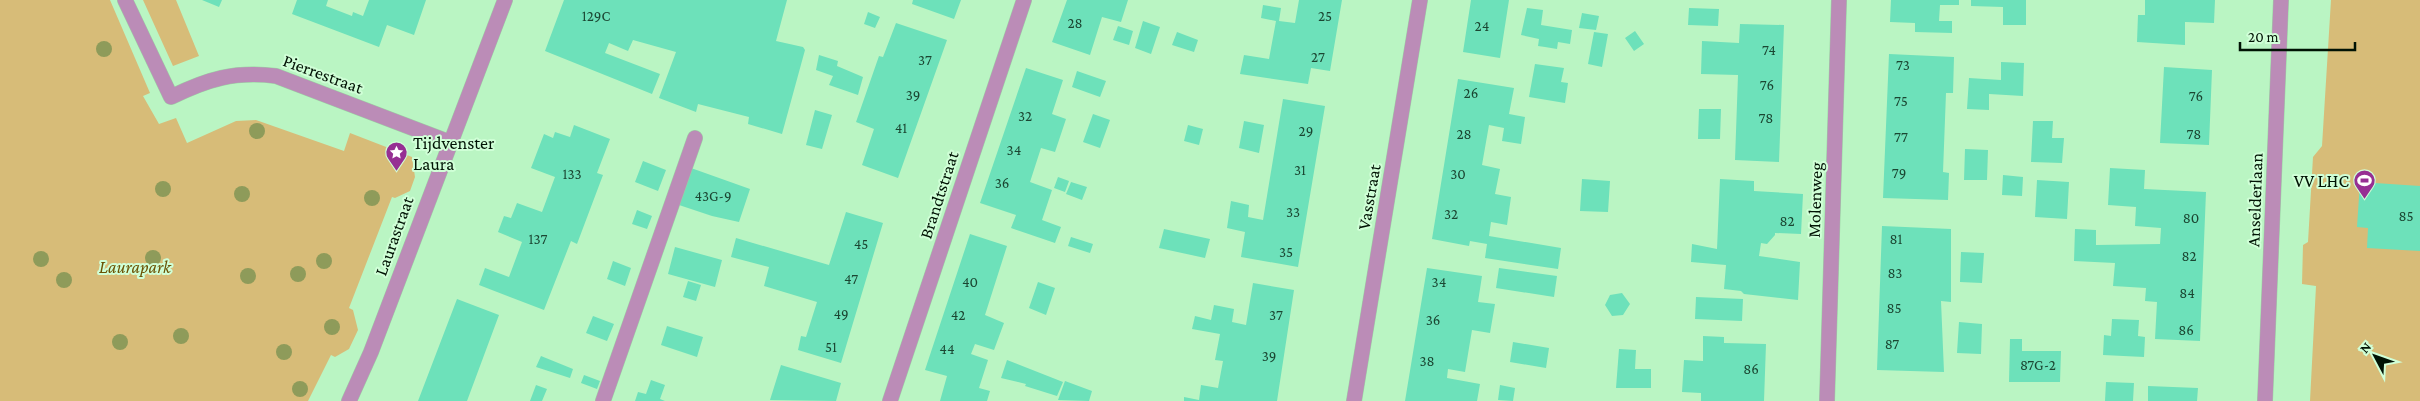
<svg xmlns="http://www.w3.org/2000/svg" width="2420" height="401" font-family="'Crimson Pro',serif">
<rect width="100%" height="100%" fill="#baf5c3"/>
<path fill="#d7bc78" d="M0,0H110L150,93L143,96L159,124L176,118L187,143L236,121L256,120L344,151L350,133L412,157L415,177L410,191L395,198L392,197L349,308L353,310L358,330L349,349L335,357L331,355L308,401H0Z
M143,0H176L199,56L173,66Z
M2331,0H2420V401H2310L2316,286L2302,284L2303,245L2308,242L2313,157L2322,146Z"/>
<path fill="#6de1ba" d="M202,0H222L219,7Z
M297,0H328L326,6L352,16L353,12L363,16L369,0H426L414,35L387,25L379,47L292,14Z
M564,0H787L776,41L803,47L805,50L782,134L748,124L749,117L698,104L696,112L659,98L676,52L633,40L628,51L609,43L605,53L660,74L652,94L545,51Z
M913,0H961L954,19L912,4Z
M1067,0H1128L1121,22L1102,17L1090,55L1052,42Z
M1299,0H1342L1330,71L1311,68L1308,84L1240,74L1244,55L1269,59L1276,21L1261,18L1263,5L1281,8L1279,21L1295,23Z
M1471,0H1509L1500,58L1463,52Z
M1891,0H1959V5H1940L1939,21H1952V33L1915,32V23L1890,22Z
M1971,0H2026V25H2003V7L1971,6Z
M2145,0H2215L2214,23L2185,22V45L2137,42L2138,15H2145Z
M1527,8L1543,10L1541,25L1572,30L1570,44L1558,42L1557,49L1545,47L1538,46L1539,39L1521,35Z
M1689,8L1719,9L1718,26L1688,25Z
M868,12L880,17L875,28L864,24Z
M1582,13L1599,16L1596,30L1579,28Z
M1143,21L1160,27L1151,54L1135,48Z
M896,23L947,40L898,178L862,165L874,129L856,122L879,56L883,57Z
M1740,24L1784,25L1779,162L1735,160L1738,75L1701,74L1702,41L1739,43Z
M1118,26L1133,31L1129,45L1113,40Z
M1635,31L1644,44L1634,51L1625,38Z
M1177,32L1198,40L1194,52L1172,45Z
M1594,32L1608,34L1602,67L1588,64Z
M1889,54L1954,57L1953,93H1946L1943,172L1949,173L1948,200L1883,198Z
M819,55L838,61L837,66L863,77L858,95L829,85L833,76L816,70Z
M2001,62L2024,63L2023,96L1989,94V110L1967,109L1969,78L2001,80Z
M1535,64L1564,68L1561,82L1568,83L1565,103L1529,97Z
M2164,67L2212,70L2209,145L2160,143Z
M1026,68L1063,80L1052,114L1066,119L1055,152L1041,148L1030,182L1052,190L1042,220L1061,227L1055,243L1011,228L1016,215L980,203Z
M1077,71L1106,81L1100,97L1072,87Z
M1458,79L1514,88L1509,114L1525,117L1521,144L1502,141L1504,128L1489,125L1482,165L1500,169L1495,194L1511,197L1507,225L1491,222L1489,236L1561,248L1558,269L1485,258L1487,244L1470,241L1469,246L1432,239Z
M1283,99L1325,106L1298,267L1241,257L1245,232L1227,228L1231,201L1249,205L1248,217L1263,220Z
M1699,109H1721L1720,139H1698Z
M815,110L832,115L822,149L806,145Z
M1093,114L1110,120L1100,148L1083,142Z
M1244,121L1264,125L1259,153L1239,148Z
M2033,121H2053L2052,138H2064L2062,163L2031,162Z
M574,125L610,139L597,173L603,175L577,244L571,241L544,310L479,285L485,268L509,277L522,242L498,232L504,216L511,218L517,203L542,212L555,177L531,168L544,134L553,138L555,132L570,137Z
M1188,125L1203,129L1199,145L1184,141Z
M1965,149L1988,150L1987,180H1964Z
M643,161L666,170L658,191L635,182Z
M691,168L750,189L739,222L712,216L679,205Z
M2110,168L2145,170L2144,189L2206,192L2200,341L2155,339L2157,302L2145,301L2146,288L2113,286L2115,263L2074,261L2075,229L2096,230V245L2160,244L2161,228L2135,226L2136,207L2108,205Z
M2003,175L2023,177L2022,196L2002,195Z
M1058,177L1069,181L1065,192L1054,188Z
M1582,179L1610,181L1608,212L1580,211Z
M1720,179L1754,181V191L1803,194L1801,234L1775,233V235L1767,244L1761,243L1759,256L1800,262L1798,300L1744,294L1741,291L1724,289L1726,265L1691,262L1692,244L1717,249Z
M2037,180L2069,182L2067,219L2035,217Z
M1071,182L1087,187L1082,200L1066,194Z
M2360,182L2420,186V251L2367,248L2368,228L2357,227Z
M637,210L652,216L647,229L632,224Z
M846,212L883,223L841,363L798,350L801,336L806,337L817,302L764,286L769,267L731,257L736,238L829,265Z
M1882,226L1951,229V302L1941,301L1944,372L1877,370Z
M1164,229L1210,239L1205,258L1159,248Z
M970,234L1007,246L985,315L1004,323L994,350L975,344L971,354L988,360L979,388L990,391L987,401H940L947,376L925,370Z
M1071,237L1093,244L1090,253L1068,246Z
M675,247L722,260L715,287L668,274Z
M1961,252L1984,253L1982,283L1960,282Z
M613,261L631,268L625,286L607,279Z
M1427,268L1482,276L1478,302L1495,304L1490,333L1472,330L1465,372L1448,369L1447,378L1480,384L1477,401H1405Z
M1499,268L1557,276L1554,297L1496,288Z
M688,281L701,285L696,301L683,297Z
M1038,282L1055,288L1046,315L1029,308Z
M1253,283L1294,290L1277,401H1184V397L1199,400L1201,385L1218,388L1223,361L1215,360L1220,334L1192,329L1195,316L1211,320L1214,305L1234,309L1232,322L1246,325Z
M1622,293L1630,304L1623,315L1612,316L1605,305L1610,295Z
M1696,297L1743,299L1742,321L1695,319Z
M457,299L499,315L467,401H418Z
M593,316L614,324L607,341L586,333Z
M2112,319L2139,320L2138,336L2145,337L2144,357L2103,355L2104,335L2111,336Z
M1959,322L1982,324L1981,354L1957,353Z
M667,326L703,337L697,357L661,345Z
M1703,336L1724,337V343L1766,344L1764,401H1701V393L1682,392L1684,360L1703,361Z
M2010,339H2022V351H2061L2060,382H2009Z
M1513,342L1549,348L1546,368L1510,362Z
M1619,349L1636,350L1635,369H1651V388H1616Z
M541,356L573,369L570,378L536,367Z
M1007,360L1063,382L1057,396L1025,386L1026,384L1001,378Z
M781,365L841,383L836,401L770,400Z
M584,375L600,381L597,389L581,383Z
M651,380L665,385L660,399L665,401H635L638,392L646,394Z
M1065,381L1092,391L1089,401L1058,400Z
M2106,382L2134,383L2133,401H2105Z
M536,385L547,389L542,401H530Z
M1500,385L1515,388L1513,401L1498,400Z
M2148,386L2198,388L2197,401H2148Z"/>
<g fill="none" stroke-linecap="round" stroke-linejoin="round">
<defs>
<path id="minor" d="M125,0L171,97C208,79 234,71 276,76L449,142
M349,401L371,352L505,0
M603,401L695,138
M890,401L1024,0
M1354,401L1420,0
M1827,401L1839,0
M2265,401L2281,0"/>
</defs>
<use href="#minor" stroke="#9cd1a4" stroke-width="16"/>
<use href="#minor" stroke="#bb8cb7" stroke-width="15"/>
</g>
<g fill="#8e9b5a">
<circle cx="104" cy="49" r="8"/>
<circle cx="257" cy="131" r="8"/>
<circle cx="163" cy="189" r="8"/>
<circle cx="242" cy="194" r="8"/>
<circle cx="372" cy="198" r="8"/>
<circle cx="153" cy="258" r="8"/>
<circle cx="41" cy="259" r="8"/>
<circle cx="324" cy="261" r="8"/>
<circle cx="298" cy="274" r="8"/>
<circle cx="248" cy="276" r="8"/>
<circle cx="64" cy="280" r="8"/>
<circle cx="332" cy="327" r="8"/>
<circle cx="181" cy="336" r="8"/>
<circle cx="120" cy="342" r="8"/>
<circle cx="284" cy="352" r="8"/>
<circle cx="300" cy="389" r="8"/>
</g>
<defs>
<symbol id="sight-pin" viewBox="-11 -11 22 30"><path d="M0 17L-7.5 6A9.5 9.5 0 1 1 7.5 6Z" fill="#962f93" stroke="#d0ffd7"/><path d="M0-6L1.8-2.2L6-1.7L2.9 1.2L3.7 5.4L0 3.3L-3.7 5.4L-2.9 1.2L-6-1.7L-1.8-2.2Z" fill="#fff"/></symbol>
<symbol id="stadium-pin" viewBox="-11 -11 22 30"><path d="M0 17L-7.5 6A9.5 9.5 0 1 1 7.5 6Z" fill="#962f93" stroke="#d0ffd7"/><path d="M0-5a6.5 5 0 1 0 0 10a6.5 5 0 1 0 0-10ZM-3.5-1.8h7v3.6h-7Z" fill="#fff"/></symbol>
</defs>
<g fill-rule="evenodd">
<use href="#sight-pin" x="384" y="140" width="25" height="34"/>
<use href="#stadium-pin" x="2352" y="168" width="25" height="34"/>
</g>
<g text-anchor="middle" stroke-width="4" stroke-linejoin="round" paint-order="stroke">
<g font-size="15" fill="#1b4632">
<text x="596" y="21">129C</text>
<text x="1325" y="21">25</text>
<text x="1075" y="28">28</text>
<text x="1482" y="31">24</text>
<text x="1769" y="55">74</text>
<text x="1318" y="62">27</text>
<text x="925" y="65">37</text>
<text x="1903" y="70">73</text>
<text x="1767" y="90">76</text>
<text x="1471" y="98">26</text>
<text x="913" y="100">39</text>
<text x="2196" y="101">76</text>
<text x="1901" y="106">75</text>
<text x="1025" y="121">32</text>
<text x="1766" y="123">78</text>
<text x="901" y="133">41</text>
<text x="1306" y="136">29</text>
<text x="1464" y="139">28</text>
<text x="2194" y="139">78</text>
<text x="1901" y="142">77</text>
<text x="1014" y="155">34</text>
<text x="1300" y="175">31</text>
<text x="1899" y="178">79</text>
<text x="572" y="179">133</text>
<text x="1458" y="179">30</text>
<text x="1002" y="188">36</text>
<text x="713" y="201">43G-9</text>
<text x="1293" y="217">33</text>
<text x="1451" y="219">32</text>
<text x="2406" y="221">85</text>
<text x="2191" y="223">80</text>
<text x="1787" y="226">82</text>
<text x="538" y="244">137</text>
<text x="1896" y="244">81</text>
<text x="861" y="249">45</text>
<text x="1286" y="257">35</text>
<text x="2189" y="261">82</text>
<text x="1895" y="278">83</text>
<text x="851" y="284">47</text>
<text x="970" y="287">40</text>
<text x="1439" y="287">34</text>
<text x="2187" y="298">84</text>
<text x="1894" y="313">85</text>
<text x="841" y="319">49</text>
<text x="958" y="320">42</text>
<text x="1276" y="320">37</text>
<text x="1433" y="325">36</text>
<text x="2186" y="335">86</text>
<text x="1892" y="349">87</text>
<text x="831" y="352">51</text>
<text x="947" y="354">44</text>
<text x="1269" y="361">39</text>
<text x="1427" y="366">38</text>
<text x="2038" y="370">87G-2</text>
<text x="1751" y="374">86</text>
</g>
<g font-size="18" fill="#001304" stroke="#d0ffd7">
<text transform="translate(323 74) rotate(20)" y="6">Pierrestraat</text>
<text transform="translate(939 195) rotate(-72)" y="6">Brandtstraat</text>
<text transform="translate(1369 197) rotate(-80)" y="6">Vasstraat</text>
<text transform="translate(1815 200) rotate(-88)" y="6">Molenweg</text>
<text transform="translate(2255 200) rotate(-88)" y="6">Anselderlaan</text>
<text transform="translate(394 236) rotate(-70)" y="6">Laurastraat</text>
</g>
<g font-size="18" fill="#001304" stroke="#d0ffd7" text-anchor="start">
<text x="413" y="149">Tijdvenster<tspan x="413" dy="21">Laura</tspan></text>
<text x="2349" y="187" text-anchor="end">VV LHC</text>
</g>
<g font-size="18" font-style="italic" fill="#6a5204" stroke="#d0ffd7">
<text x="135" y="273">Laurapark</text>
</g>
</g>
<g transform="translate(2375 356) rotate(311)" stroke="#d0ffd7" stroke-width="4" paint-order="stroke">
<path d="M0-4L9 19L0 12L-9 19Z" fill="#001304"/>
<text y="-8" font-size="14" font-weight="bold" text-anchor="middle" fill="#001304">N</text>
</g>
<path d="M2240 42v8h115v-8" fill="none" stroke="#001304" stroke-width="2.5"/>
<text x="2248" y="42" font-size="15" fill="#001304" stroke="#d0ffd7" stroke-width="4" paint-order="stroke">20 m</text>
</svg>
